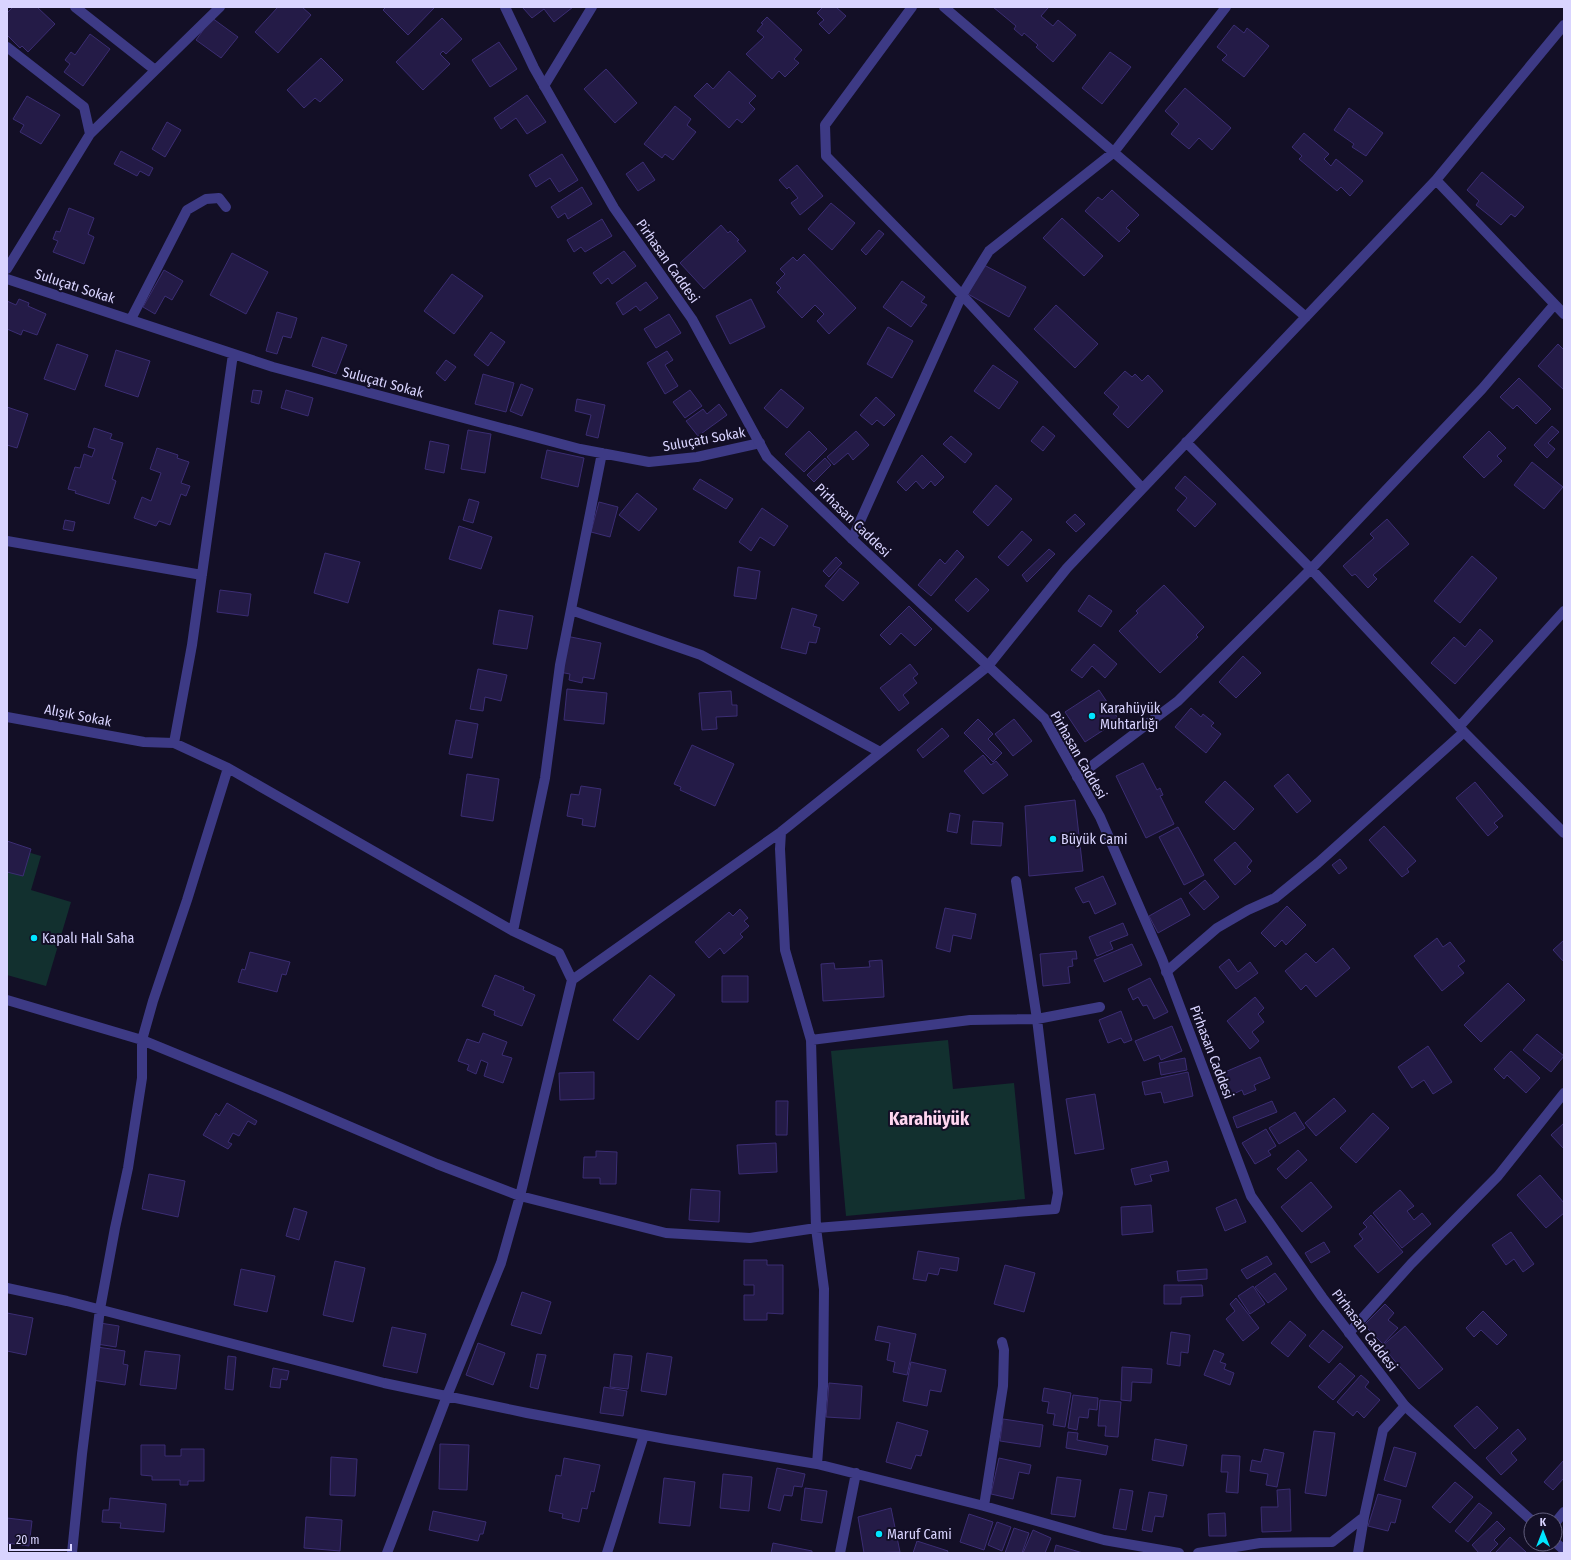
<svg xmlns="http://www.w3.org/2000/svg" width="1571" height="1560" font-family="'Fira Sans Condensed',sans-serif">
<rect width="100%" height="100%" fill="#130f26"/>
<path fill="#12302f" d="M7,846L41,856L31,890L71,902L46,986L7,975Z
M948,1040L953,1089L1014,1083L1025,1199L846,1216L831,1051Z"/>
<path fill="#241b47" stroke="#3b2d73" d="M13,7H37L55,24L28,52L22,46L20,48L7,35V13Z
M278,7H302L311,15L278,53L255,32Z
M386,7H433L434,8L408,35L383,10Z
M524,7H573L554,22L544,9L532,18L523,8Z
M823,7H836L846,16L829,34L819,24L824,20L817,13Z
M993,7H1046L1048,8L1041,16L1053,26L1058,20L1076,35L1053,62L1036,47L1038,45L1024,33L1022,36L1014,29L1016,26Z
M767,17L802,50L794,59L799,63L785,77L779,71L772,79L746,54L764,37L757,31L763,24L761,23Z
M212,18L238,37L221,58L196,40Z
M442,18L462,39L446,54L443,51L440,54L450,64L423,90L396,62Z
M1234,25L1244,33L1247,28L1269,46L1244,77L1222,60L1227,55L1217,47Z
M90,34L110,49L83,86L64,72L70,64L65,60L71,52L75,55Z
M499,42L517,69L490,87L472,60Z
M1110,52L1131,67L1102,104L1082,88Z
M321,58L343,80L320,102L315,98L304,108L287,90Z
M606,69L637,103L615,123L584,89Z
M729,71L756,96L749,103L755,109L742,123L737,119L729,128L694,96L707,83L713,89Z
M1185,88L1231,128L1212,150L1199,138L1189,149L1171,134L1179,124L1165,111Z
M527,95L546,122L527,134L516,118L501,129L494,118Z
M27,96L60,115L41,144L20,132L24,125L13,119Z
M675,106L691,119L687,125L696,132L673,160L665,154L662,158L644,144Z
M1349,108L1383,133L1366,156L1352,147L1354,144L1334,130Z
M167,122L181,130L165,157L152,149Z
M1304,133L1329,154L1324,159L1331,166L1336,159L1363,181L1350,196L1341,187L1337,191L1299,159L1302,156L1292,147Z
M121,151L153,168L149,176L140,171L137,176L114,164Z
M562,154L578,180L559,192L550,178L536,187L529,175Z
M643,162L655,180L638,191L626,174Z
M797,165L823,196L800,215L791,203L798,198L789,187L787,189L779,180Z
M1482,172L1524,207L1515,217L1511,214L1501,225L1476,205L1479,201L1467,190Z
M582,187L592,204L568,219L565,213L558,218L551,207Z
M1112,190L1139,215L1126,228L1130,231L1119,242L1085,211L1098,197L1102,200Z
M831,203L855,223L832,250L808,229Z
M69,208L94,218L88,234L94,237L84,264L53,252L58,241L53,239L56,231L60,232Z
M1062,218L1103,256L1084,276L1043,238Z
M602,219L612,236L585,252L581,247L574,252L567,240Z
M721,225L728,233L730,231L739,240L737,241L746,251L704,289L680,263Z
M879,230L884,234L866,255L861,250Z
M624,251L636,266L612,284L608,278L601,284L593,273Z
M232,253L268,272L246,314L210,295Z
M804,254L856,308L829,334L817,321L824,314L815,305L802,318L777,292L781,288L776,283L785,274L780,269L793,257L797,261Z
M984,265L1026,287L1009,317L968,294Z
M164,270L183,281L172,300L165,296L155,314L143,307Z
M452,274L483,296L454,334L424,311Z
M902,281L925,297L921,302L927,305L911,327L883,307Z
M646,282L658,298L640,311L636,306L623,315L616,303Z
M19,299L29,303L28,306L46,314L37,335L23,330L21,335L7,329V301L16,305Z
M751,299L765,327L730,344L716,316Z
M1056,305L1098,344L1075,368L1034,329Z
M277,312L297,318L291,338L283,336L277,354L266,351Z
M669,314L681,333L656,348L644,329Z
M888,327L913,341L892,378L867,364Z
M491,332L505,342L488,366L474,355Z
M322,337L347,345L336,374L312,366Z
M57,344L88,355L75,390L44,379Z
M1558,344L1564,350V390L1538,366Z
M116,350L150,361L138,397L105,386Z
M667,351L673,360L665,365L678,386L665,394L647,363Z
M446,360L456,367L445,381L436,373Z
M993,365L1018,382L999,409L974,391Z
M1125,371L1132,377L1135,374L1142,381L1148,375L1163,391L1128,428L1113,414L1119,407L1104,393Z
M483,374L514,383L506,412L475,404Z
M1519,378L1551,409L1536,424L1517,405L1513,409L1500,397Z
M521,384L533,389L522,416L510,411Z
M781,389L804,408L787,428L764,408Z
M253,390L262,391L259,404L251,402Z
M286,390L313,398L308,416L281,408Z
M690,390L702,406L685,418L673,402Z
M876,397L895,415L884,426L877,420L872,425L860,415Z
M577,399L605,405L598,438L586,435L591,415L575,411Z
M719,404L727,415L698,436L686,421L703,409L707,414Z
M7,407L28,414L17,448L7,445Z
M1043,426L1055,436L1043,451L1031,441Z
M1552,426L1559,432L1548,443L1555,449L1547,458L1534,445Z
M94,428L112,434L110,439L123,443L112,479L116,481L109,504L75,493L76,491L68,489L75,467L80,468L84,454L92,457L95,449L88,447Z
M468,430L491,434L485,473L461,469Z
M809,431L827,449L804,472L785,454Z
M856,431L869,445L853,460L848,453L834,465L827,457Z
M1489,431L1506,448L1497,456L1502,461L1484,478L1463,457Z
M951,436L972,454L965,463L943,444Z
M430,441L449,445L444,473L425,469Z
M157,448L178,455L177,458L189,462L181,483L190,486L186,496L181,494L170,525L159,521L156,526L134,518L142,497L151,501L161,473L150,469Z
M547,450L584,458L578,487L541,478Z
M922,455L944,477L935,486L931,481L923,489L916,481L906,491L897,482Z
M825,458L831,465L814,482L807,475Z
M1532,462L1563,487L1544,509L1514,485Z
M1185,476L1216,504L1195,527L1177,510L1187,498L1175,488Z
M700,479L733,499L726,509L693,489Z
M996,485L1012,499L988,526L973,512Z
M637,493L657,509L639,531L619,515Z
M469,499L479,502L473,523L463,520Z
M599,502L618,507L610,537L591,532Z
M762,508L788,526L774,546L760,537L751,551L739,542Z
M1075,514L1085,524L1076,532L1066,522Z
M1387,519L1409,544L1373,575L1377,579L1368,588L1355,574L1352,576L1343,566L1374,538L1370,534Z
M65,520L75,522L73,531L63,529Z
M459,526L492,537L481,569L449,559Z
M1022,531L1032,540L1008,566L998,557Z
M1049,549L1055,554L1027,582L1022,575Z
M957,550L964,557L931,596L918,585L940,559L945,564Z
M325,553L360,562L348,603L314,593Z
M1472,556L1497,578L1460,623L1434,601Z
M836,557L842,563L829,577L823,571Z
M738,567L760,571L756,599L734,596Z
M840,568L859,583L843,601L825,586Z
M976,578L989,590L968,612L955,600Z
M1164,585L1204,627L1196,635L1198,637L1160,673L1119,631L1138,613L1136,611Z
M220,590L251,594L248,616L217,612Z
M1089,595L1112,611L1101,627L1078,611Z
M909,606L932,629L915,646L901,633L890,645L880,635Z
M792,608L817,615L813,626L820,628L816,643L809,642L806,654L781,648Z
M499,610L533,616L527,649L493,644Z
M1480,629L1493,641L1455,684L1431,663L1454,637L1465,647Z
M566,636L601,643L594,679L583,677L582,683L569,680L570,674L559,672Z
M1094,644L1117,664L1105,678L1092,666L1082,678L1071,670Z
M1243,656L1261,673L1236,698L1219,682Z
M910,664L918,674L913,678L917,683L903,695L909,703L899,711L880,688Z
M478,669L507,675L501,701L485,697L483,711L470,709Z
M567,689L607,693L604,724L564,720Z
M1099,690L1119,720L1085,742L1065,712Z
M731,691L732,705H737V716L716,717L717,729L702,730L699,693Z
M1191,708L1201,717L1203,714L1214,723L1211,726L1221,734L1206,753L1175,727Z
M978,719L993,734L988,739L1002,753L993,762L964,733Z
M1014,719L1032,741L1013,756L995,734Z
M456,720L478,724L472,758L449,754Z
M942,728L949,736L923,758L917,750Z
M692,745L734,764L715,806L680,790L681,787L674,784Z
M983,755L991,765L996,761L1008,775L983,794L964,771Z
M1143,763L1157,790L1160,788L1163,795L1160,796L1174,824L1146,838L1116,776Z
M467,774L499,779L493,821L461,816Z
M1288,774L1311,801L1297,813L1274,786Z
M1225,781L1254,809L1234,830L1205,802Z
M1475,782L1503,816L1494,823L1498,827L1488,836L1456,798Z
M581,786L601,789L595,827L582,825L583,819L567,816L571,794L579,795Z
M1075,800L1083,871L1029,876L1025,806Z
M950,813L960,815L957,833L947,831Z
M973,821L1003,823L1001,846L971,844Z
M1384,826L1416,861L1407,869L1409,872L1402,877L1369,840Z
M1178,827L1204,875L1184,885L1159,837Z
M7,841L31,849L23,876L7,872Z
M1235,842L1252,861L1247,867L1251,871L1235,885L1214,860Z
M1340,859L1347,868L1339,874L1332,865Z
M1103,876L1116,904L1095,914L1089,901L1083,903L1075,888Z
M1205,880L1219,897L1204,910L1189,893Z
M1181,898L1190,915L1158,933L1149,916Z
M1287,906L1306,925L1286,945L1282,940L1275,947L1261,933Z
M945,908L976,914L971,939L953,935L950,952L936,948Z
M740,909L748,918L744,921L749,926L740,934L743,937L724,954L720,948L709,958L695,942L729,912L733,916Z
M1123,923L1128,935L1110,942L1113,949L1097,956L1089,937Z
M1437,938L1443,947L1450,942L1465,961L1458,966L1464,973L1442,991L1414,956Z
M1564,940V962L1553,950Z
M1132,944L1142,965L1104,982L1094,960Z
M1333,948L1350,968L1316,997L1306,985L1301,990L1285,971L1306,953L1316,963Z
M1076,951L1077,959H1072L1073,966L1068,967L1070,983L1043,986L1040,954Z
M250,952L290,962L286,975L282,974L277,992L238,982L242,969L245,970Z
M1229,959L1238,972L1250,962L1258,973L1236,989L1219,967Z
M882,960L884,997L823,1001L821,964L834,963L835,969L870,967L869,961Z
M495,975L524,987L523,990L535,995L522,1026L494,1015L495,1011L482,1006Z
M650,975L675,995L638,1040L613,1020Z
M722,976H748V1002H722Z
M1150,978L1168,1012L1154,1019L1147,1005L1143,1006L1138,997L1133,1000L1128,989Z
M1508,983L1525,1000L1481,1042L1464,1025Z
M1255,997L1264,1008L1258,1014L1264,1022L1252,1032L1259,1041L1250,1049L1227,1021Z
M1121,1011L1132,1040L1124,1043L1121,1038L1108,1043L1099,1020Z
M1172,1026L1182,1051L1161,1060L1159,1055L1144,1061L1135,1041Z
M483,1033L507,1042L502,1055L512,1058L503,1083L484,1076L488,1063L481,1060L476,1074L467,1070L469,1065L458,1061L467,1039L479,1043Z
M1537,1034L1564,1056L1551,1072L1523,1050Z
M1428,1046L1452,1082L1433,1094L1424,1080L1412,1088L1398,1067Z
M1511,1051L1540,1078L1526,1093L1507,1075L1504,1079L1494,1069Z
M1260,1057L1270,1078L1254,1085L1256,1090L1244,1095L1242,1090L1227,1097L1218,1075Z
M1185,1058L1187,1070L1161,1075L1159,1063Z
M594,1072V1099L560,1100L559,1073Z
M1188,1072L1193,1096L1164,1103L1161,1092L1145,1095L1142,1082Z
M1095,1094L1104,1149L1075,1154L1066,1099Z
M1334,1098L1346,1111L1316,1136L1305,1123Z
M776,1101H788L787,1135H776Z
M1272,1101L1277,1112L1237,1128L1233,1117Z
M227,1103L257,1121L255,1125L248,1121L239,1136L233,1133L228,1142L232,1144L228,1149L203,1135L216,1113L219,1116Z
M1295,1112L1305,1128L1279,1144L1269,1128Z
M1373,1113L1389,1128L1356,1163L1340,1148Z
M1564,1123V1149L1551,1135Z
M1266,1129L1276,1146L1268,1151L1271,1155L1255,1164L1242,1143Z
M776,1143L777,1172L739,1174L737,1145Z
M1298,1150L1307,1160L1286,1179L1277,1169Z
M596,1151L617,1152L616,1184H600V1178H583L584,1157H596Z
M1167,1161L1169,1171L1150,1175L1152,1181L1135,1185L1131,1169Z
M149,1174L185,1181L178,1217L142,1209Z
M1540,1175L1564,1203V1213L1546,1228L1517,1195Z
M1311,1182L1332,1207L1302,1232L1281,1207Z
M691,1189L720,1191L719,1222L689,1220Z
M1400,1190L1414,1206L1407,1211L1414,1220L1422,1213L1431,1224L1402,1248L1373,1213Z
M1236,1199L1246,1222L1225,1231L1216,1208Z
M1151,1205L1153,1232L1122,1235L1121,1207Z
M294,1208L307,1212L299,1240L286,1236Z
M1371,1215L1403,1252L1378,1273L1354,1246L1363,1239L1359,1234L1367,1227L1363,1223Z
M1511,1232L1534,1264L1523,1272L1514,1259L1506,1265L1492,1245Z
M1324,1242L1330,1252L1311,1263L1305,1253Z
M918,1251L959,1258L957,1271L940,1268L938,1275L928,1273L926,1281L913,1279Z
M1267,1256L1272,1264L1247,1279L1241,1270Z
M744,1260H767V1265H783V1314L767,1313V1320H744V1295H754V1285H744Z
M335,1261L365,1268L353,1322L323,1315Z
M1005,1265L1035,1273L1024,1312L994,1304Z
M241,1269L275,1276L267,1312L234,1305Z
M1207,1269V1279L1178,1281L1177,1271Z
M1275,1273L1287,1289L1268,1303L1255,1287Z
M1164,1285H1202L1203,1296L1181,1297V1304H1164Z
M1253,1286L1265,1304L1250,1314L1238,1296Z
M522,1292L551,1302L541,1334L511,1325Z
M1236,1298L1259,1328L1243,1341L1226,1319L1235,1311L1230,1304Z
M1385,1304L1394,1313L1388,1320L1398,1328L1383,1344L1364,1325Z
M1483,1311L1507,1335L1497,1345L1481,1330L1474,1337L1466,1328Z
M7,1313L33,1318L26,1355L7,1351Z
M1290,1321L1306,1335L1288,1357L1271,1343Z
M100,1323L119,1326L116,1347L97,1344Z
M878,1326L916,1334L907,1375L893,1372L895,1362L887,1360L890,1343L875,1340Z
M1405,1326L1443,1369L1419,1389L1382,1346Z
M392,1327L426,1334L417,1373L383,1366Z
M1323,1330L1343,1347L1329,1363L1309,1346Z
M1171,1332L1190,1335L1188,1353L1181,1352L1180,1366L1167,1364Z
M478,1343L505,1353L493,1385L466,1375Z
M97,1347L125,1351L123,1364L128,1365L125,1385L92,1380Z
M1214,1350L1224,1354L1220,1362L1226,1364L1224,1369L1234,1373L1230,1385L1204,1375Z
M145,1351L180,1355L176,1389L140,1385Z
M647,1353L672,1357L666,1395L641,1391Z
M537,1354L546,1355L538,1389L530,1387Z
M614,1354L632,1356L628,1389L610,1387Z
M228,1356L236,1357L233,1390L225,1389Z
M911,1362L946,1370L941,1392L930,1390L927,1406L903,1401Z
M1340,1363L1355,1376L1333,1400L1318,1387Z
M1122,1367L1152,1369L1151,1383L1132,1382L1131,1401L1121,1400Z
M273,1368L289,1371L287,1380L281,1379L280,1388L270,1387Z
M1361,1375L1369,1382L1365,1387L1380,1400L1364,1418L1357,1411L1353,1416L1337,1402Z
M829,1383L862,1386L860,1419L826,1417Z
M604,1387L627,1391L623,1416L600,1413Z
M1044,1388L1071,1393L1065,1427L1053,1425L1055,1414L1047,1413L1049,1402L1042,1401Z
M1073,1395L1098,1398L1097,1410L1089,1409L1088,1418L1079,1417L1077,1430L1068,1428Z
M1100,1400L1121,1402L1118,1437L1105,1436L1106,1426H1098Z
M1477,1406L1498,1428L1475,1449L1454,1426Z
M1003,1419L1043,1425L1040,1447L1000,1441Z
M897,1422L928,1431L921,1456L916,1455L911,1469L886,1462Z
M1518,1429L1526,1439L1511,1453L1517,1460L1501,1475L1486,1458Z
M1314,1431L1335,1433L1326,1496L1305,1493Z
M1068,1432L1078,1433L1077,1440L1108,1446L1106,1455L1066,1448Z
M1155,1439L1187,1445L1183,1466L1152,1460Z
M440,1444L469,1445L467,1490L439,1489Z
M141,1445H165V1456H181V1449H204V1481H188V1485H180V1480H152V1476L141,1475Z
M1394,1447L1416,1453L1406,1487L1384,1480Z
M1264,1449L1284,1453L1277,1487L1266,1485L1268,1474L1250,1471L1252,1460L1261,1462Z
M1222,1455L1240,1456L1238,1493L1226,1492L1228,1472H1221Z
M331,1457L357,1459L355,1496L330,1495Z
M564,1458L600,1465L594,1492L591,1491L587,1509L582,1508L579,1522L562,1518L563,1514L549,1511L556,1475L561,1476Z
M999,1458L1031,1465L1029,1474L1019,1472L1013,1499L991,1494Z
M1564,1460V1478L1553,1490L1544,1482Z
M777,1468L805,1474L802,1487L794,1486L792,1496L784,1495L780,1511L768,1508Z
M723,1474L752,1477L749,1511L720,1508Z
M1057,1477L1081,1480L1075,1517L1051,1514Z
M664,1478L695,1482L690,1526L659,1523Z
M1455,1482L1473,1497L1450,1523L1432,1507Z
M805,1488L827,1491L822,1523L801,1520Z
M1120,1489L1133,1491L1126,1530L1113,1528Z
M1290,1489L1291,1531L1262,1532L1261,1507H1278L1277,1490Z
M1149,1492L1167,1495L1163,1517L1155,1516L1152,1532L1142,1530Z
M1378,1494L1401,1500L1395,1523L1391,1522L1388,1531L1368,1526Z
M110,1498L166,1504L164,1532L120,1528L121,1523L102,1522L103,1510H109Z
M1479,1503L1492,1513L1468,1542L1455,1531Z
M891,1508L900,1552L864,1553L858,1517Z
M433,1511L486,1522L483,1534H480L478,1541L429,1530Z
M1225,1513L1226,1536H1209L1208,1514Z
M969,1514L993,1522L984,1550L960,1542Z
M306,1517L342,1520L340,1551L304,1548Z
M7,1518L32,1521L29,1546L7,1543Z
M1497,1521L1505,1529L1494,1540L1498,1544L1489,1553H1479L1472,1545Z
M997,1522L1011,1527L1002,1551L988,1545Z
M1014,1528L1029,1533L1022,1553H1005Z
M1033,1530L1051,1538L1045,1553H1023Z
M1510,1537L1527,1553H1495Z
M917,1541L948,1551L947,1553H913Z
M773,1543L812,1551V1553H771Z
M1056,1545L1083,1553H1054Z"/>
<g fill="none" stroke-linecap="round" stroke-linejoin="round">
<path stroke="#3d3a85" stroke-width="10" d="M75,7L155,70
M912,7L825,125L826,156L962,295L1142,488
M944,7L1306,317
M7,47L84,107L90,134L7,269
M544,86L592,7
M90,134L220,7
M1436,180L1564,314
M7,279L273,367L580,449L649,462L697,457L760,443
M131,319L187,210L206,199L219,198L226,207
M1186,442L1311,569L1464,732L1564,833
M852,539L962,295L989,251L1114,152L1226,7
M7,541L202,575
M571,610L701,655L880,752
M7,717L144,742L174,743L228,768L513,931L559,953L572,980L520,1196L501,1263L447,1396L387,1553
M1459,727L1564,611
M174,743L192,645L233,354
M1077,777L1178,701L1311,569L1482,389L1554,305
M781,832L780,849L785,950L811,1040L816,1228L824,1289L823,1386L817,1464
M513,931L545,778L560,665L602,453
M1166,972L1217,928L1248,910L1275,898L1318,863L1464,732
M572,980L781,832L988,666L1067,568L1436,180L1564,25
M7,1000L142,1040L281,1097L437,1164L520,1196L666,1233L750,1238L816,1228L1055,1209L1058,1193L1037,1019L1016,881
M811,1040L970,1020L1037,1019L1100,1007
M7,1288L67,1301L384,1383L527,1413L666,1439L817,1464L984,1506L1104,1540L1179,1553
M1349,1333L1411,1264L1498,1176L1564,1093
M984,1506L1003,1386L1004,1350L1002,1342
M1555,1523L1564,1512
M72,1553L82,1454L100,1309L115,1228L128,1168L142,1078V1040L153,1001L187,900L228,768
M607,1553L644,1435
M840,1553L856,1473
M1198,1553L1260,1543L1332,1542L1364,1517L1383,1430L1405,1406
M1358,1553L1364,1517"/>
<path stroke="#3d3a85" stroke-width="10" d="M505,7L534,68L614,208L692,319L767,457L852,539L1045,719L1100,817L1162,959L1251,1196L1322,1297L1405,1406L1531,1520
M1555,1542L1564,1550"/>
</g>
<g fill="#00e5ff" stroke="#130f26" stroke-width="1.5">
<circle cx="1092" cy="716" r="4"/>
<circle cx="1053" cy="839" r="4"/>
<circle cx="34" cy="938" r="4"/>
<circle cx="879" cy="1534" r="4"/>
</g>
<g text-anchor="middle" stroke-width="4" stroke-linejoin="round" paint-order="stroke">
<g font-size="14" fill="#d9d4ff" stroke="#130f26">
<text transform="translate(668 261) rotate(55)" y="5">Pirhasan Caddesi</text>
<text transform="translate(75 286) rotate(18)" y="5">Suluçatı Sokak</text>
<text transform="translate(383 382) rotate(15)" y="5">Suluçatı Sokak</text>
<text transform="translate(704 439) rotate(-10)" y="5">Suluçatı Sokak</text>
<text transform="translate(853 520) rotate(44)" y="5">Pirhasan Caddesi</text>
<text transform="translate(78 715) rotate(11)" y="5">Alışık Sokak</text>
<text transform="translate(1079 755) rotate(60)" y="5">Pirhasan Caddesi</text>
<text transform="translate(1212 1052) rotate(69)" y="5">Pirhasan Caddesi</text>
<text transform="translate(1365 1330) rotate(53)" y="5">Pirhasan Caddesi</text>
</g>
<g font-size="14" fill="#d9d4ff" stroke="#130f26" text-anchor="start">
<text x="1100" y="713">Karahüyük<tspan x="1100" dy="16">Muhtarlığı</tspan></text>
<text x="1061" y="844">Büyük Cami</text>
<text x="42" y="943">Kapalı Halı Saha</text>
<text x="887" y="1539">Maruf Cami</text>
</g>
<g font-size="18" font-weight="bold" fill="#ffd6f0" stroke="#130f26">
<text x="929" y="1125">Karahüyük</text>
</g>
</g>
<rect width="1571" height="1560" fill="none" stroke="#d9d4ff" stroke-width="16"/>
<g transform="translate(1543 1532)"><circle r="19" fill="#130f26" stroke="#625e7d"/>
<path d="M0-3L7 15L0 10L-7 15Z" fill="#00e5ff"/>
<text y="-6" font-size="11" font-weight="bold" text-anchor="middle" fill="#d9d4ff">K</text>
</g>
<path d="M10 1544v6h61v-6" fill="none" stroke="#d9d4ff" stroke-width="2"/>
<text x="16" y="1544" font-size="12" fill="#d9d4ff" stroke="#130f26" stroke-width="3" paint-order="stroke">20 m</text>
</svg>
